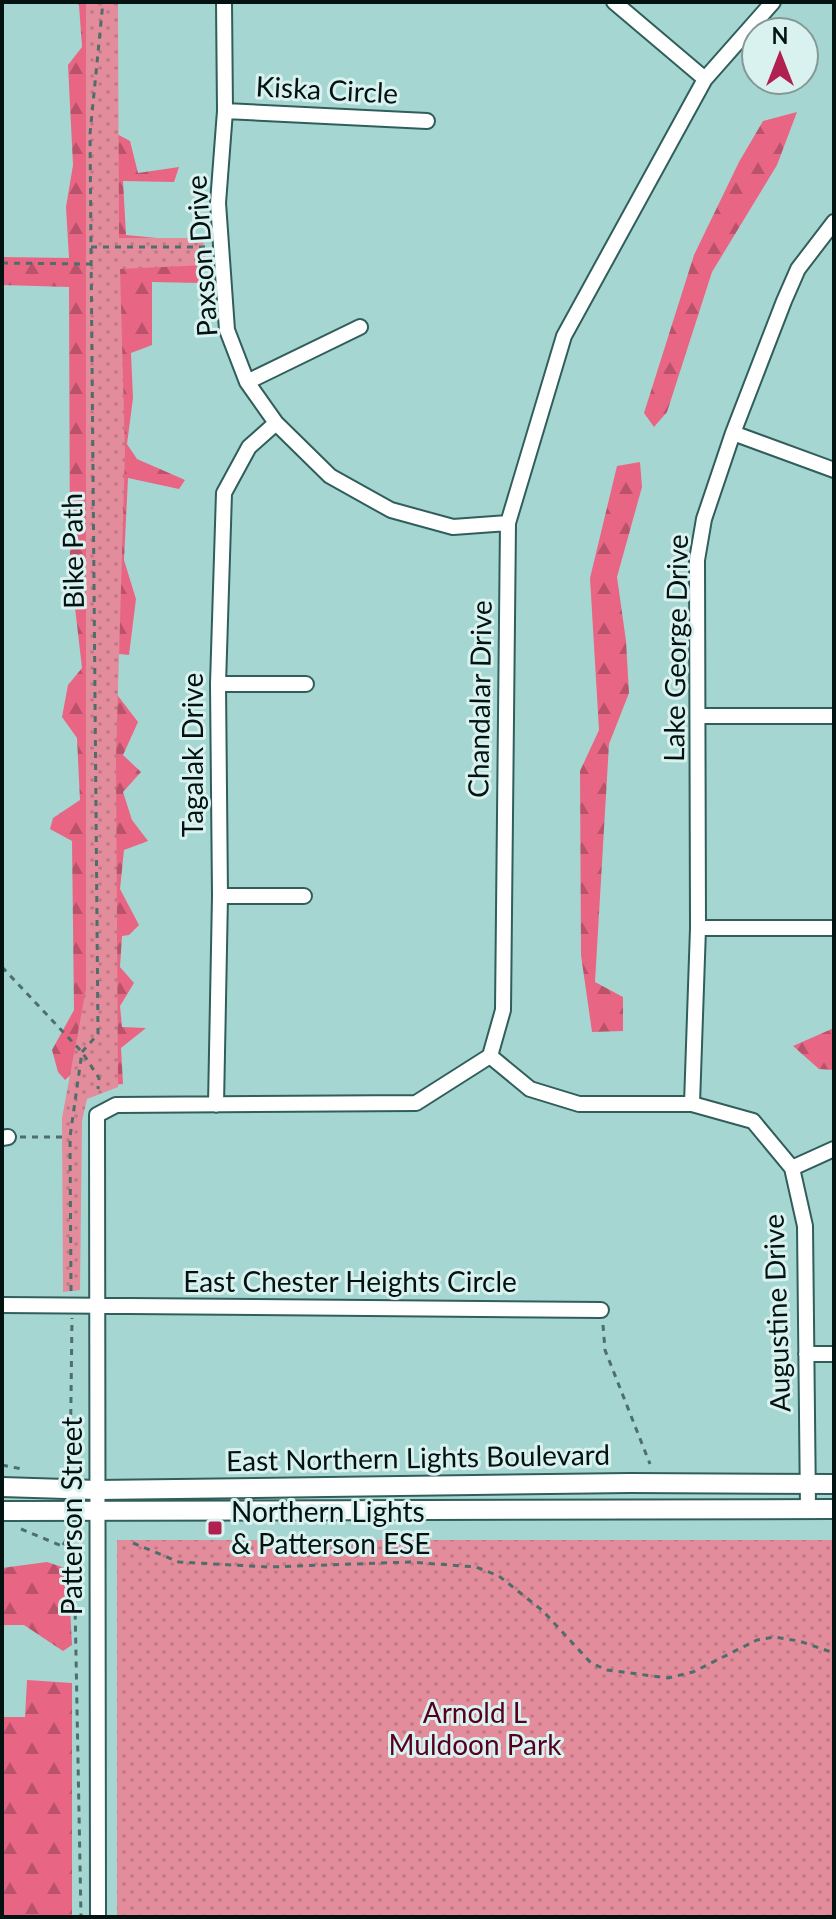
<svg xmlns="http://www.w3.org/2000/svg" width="836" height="1919" font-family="Lato,sans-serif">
<defs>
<pattern id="forest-firs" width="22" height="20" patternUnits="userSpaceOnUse" patternTransform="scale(2)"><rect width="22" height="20" fill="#e96584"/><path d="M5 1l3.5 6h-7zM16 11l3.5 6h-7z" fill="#bb526b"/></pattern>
<pattern id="park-dots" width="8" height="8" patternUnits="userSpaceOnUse" patternTransform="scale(2)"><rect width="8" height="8" fill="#e28c9c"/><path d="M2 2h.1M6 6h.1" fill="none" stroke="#c07885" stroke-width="1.8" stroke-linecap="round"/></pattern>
</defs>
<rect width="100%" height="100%" fill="#a6d6d1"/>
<path fill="url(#forest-firs)" d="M73,2H115L102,126L130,141L138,173L179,167L174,182L123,181L126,235L199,242L201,283L152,282V345L131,353L133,398L127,444L137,459L185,480L179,489L128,478L124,560L136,599L129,655L91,651L112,688L138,722L123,755L141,772L123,792L132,820L148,841L124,850L120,889L139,925L129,935L122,936L120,967L134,983L120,1006L122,1027L146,1028L121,1048L123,1084L95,1086L87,1060L65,1080L58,1072L52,1050L74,1010L72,841L50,829L53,818L80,800L77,738L62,717L68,685L82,668L70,564L69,287L2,285V257L69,258L66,207L73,165L68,65L82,47L79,5Z
M797,112L777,165L712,272L667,412L654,427L644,413L694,255L739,162L763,121Z
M640,462L642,487L617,577L626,641L629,693L609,744L595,982L623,997V1031L592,1032L581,955L580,771L599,730L590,578L617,466Z
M834,1028V1070L819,1069L793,1046Z
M47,1562L68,1569L72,1645L63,1651L24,1625H2V1568Z
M27,1680L72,1683V1917H2V1717H25Z"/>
<path fill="url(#park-dots)" d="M86,2H118L119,238H203L206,265L120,269L125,451L116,758L118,1087L87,1099L82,1121L80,1290L63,1292L62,1118L86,989Z
M117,1540H834V1917H117Z"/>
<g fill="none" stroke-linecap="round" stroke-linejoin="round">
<defs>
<path id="minor" d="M224,2L225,111L218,203L227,330L247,382L276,423L330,476L391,510L453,527L508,523
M614,2L705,79
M225,111L427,121
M247,382L360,327
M733,433L834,470
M218,684H306
M700,716H834
M220,896H304
M698,928H834
M490,1056L530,1089L579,1104H692L753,1121L792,1168L805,1226L808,1509
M692,1104L698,928L697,560L704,519L733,433L784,301L798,269L834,222
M216,1105L220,896L218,684L224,493L249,447L276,423
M2,1138L8,1137
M792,1168L834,1149
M2,1305L601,1310
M806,1354H834
M98,1917L97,1115L116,1105L416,1103L490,1056L503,1010L508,523L564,336L705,79L773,2"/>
<path id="major" d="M2,1487L97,1490L630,1483L834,1484
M2,1511L834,1509"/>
</defs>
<use href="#minor" stroke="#305e5a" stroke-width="18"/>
<use href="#major" stroke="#305e5a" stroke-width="22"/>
<path stroke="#4e6e6b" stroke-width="3" stroke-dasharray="6 6" stroke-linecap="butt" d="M91,247H207
M2,263L90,264
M2,967L82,1052L99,1078L98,1089
M82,1052L98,1034L90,134L103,2
M20,1137H68
M71,1291L70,1137L82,1052
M603,1325L605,1350L650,1464
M2,1465L22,1469
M70,1475L72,1318
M21,1529L74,1551L81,1917
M133,1543L179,1562L269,1567L410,1562L476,1567L499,1576L543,1611L591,1663L607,1670L668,1678L693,1672L757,1640L775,1637L799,1641L834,1653
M63,1545L71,1532V1526"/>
<use href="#minor" stroke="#fff" stroke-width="14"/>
<use href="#major" stroke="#fff" stroke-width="18"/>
</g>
<rect fill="#b12050" stroke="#daf2ef" stroke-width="3" x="207" y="1520" width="16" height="16" rx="4"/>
<g text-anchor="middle" stroke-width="6" stroke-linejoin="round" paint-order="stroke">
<g font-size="28" fill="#021311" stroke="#daf2ef">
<text transform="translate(327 90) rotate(3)" y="10">Kiska Circle</text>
<text transform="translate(202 256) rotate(-94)" y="10">Paxson Drive</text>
<text transform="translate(73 551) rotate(-91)" y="10">Bike Path</text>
<text transform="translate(676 648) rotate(-89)" y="10">Lake George Drive</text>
<text transform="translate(480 699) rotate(-89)" y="10">Chandalar Drive</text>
<text transform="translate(193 755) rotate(-90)" y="10">Tagalak Drive</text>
<text x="350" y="1292">East Chester Heights Circle</text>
<text transform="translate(777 1313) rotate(-92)" y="10">Augustine Drive</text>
<text transform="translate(418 1458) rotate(-1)" y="10">East Northern Lights Boulevard</text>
<text transform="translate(72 1516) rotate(-90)" y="10">Patterson Street</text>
</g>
<g font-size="28" fill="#021311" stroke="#daf2ef" text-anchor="start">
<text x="231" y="1522">Northern Lights<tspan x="231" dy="32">&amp; Patterson ESE</tspan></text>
</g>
<g font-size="28" fill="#55001f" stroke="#daf2ef">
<text x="475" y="1723">Arnold L<tspan x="475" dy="32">Muldoon Park</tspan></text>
</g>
</g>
<rect width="836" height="1919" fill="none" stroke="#021311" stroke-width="8"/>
<g transform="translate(780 56)"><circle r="38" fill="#daf2ef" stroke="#849996" stroke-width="2"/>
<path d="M0-6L14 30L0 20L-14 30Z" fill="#b12050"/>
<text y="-12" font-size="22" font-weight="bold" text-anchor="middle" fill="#021311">N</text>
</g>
</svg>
